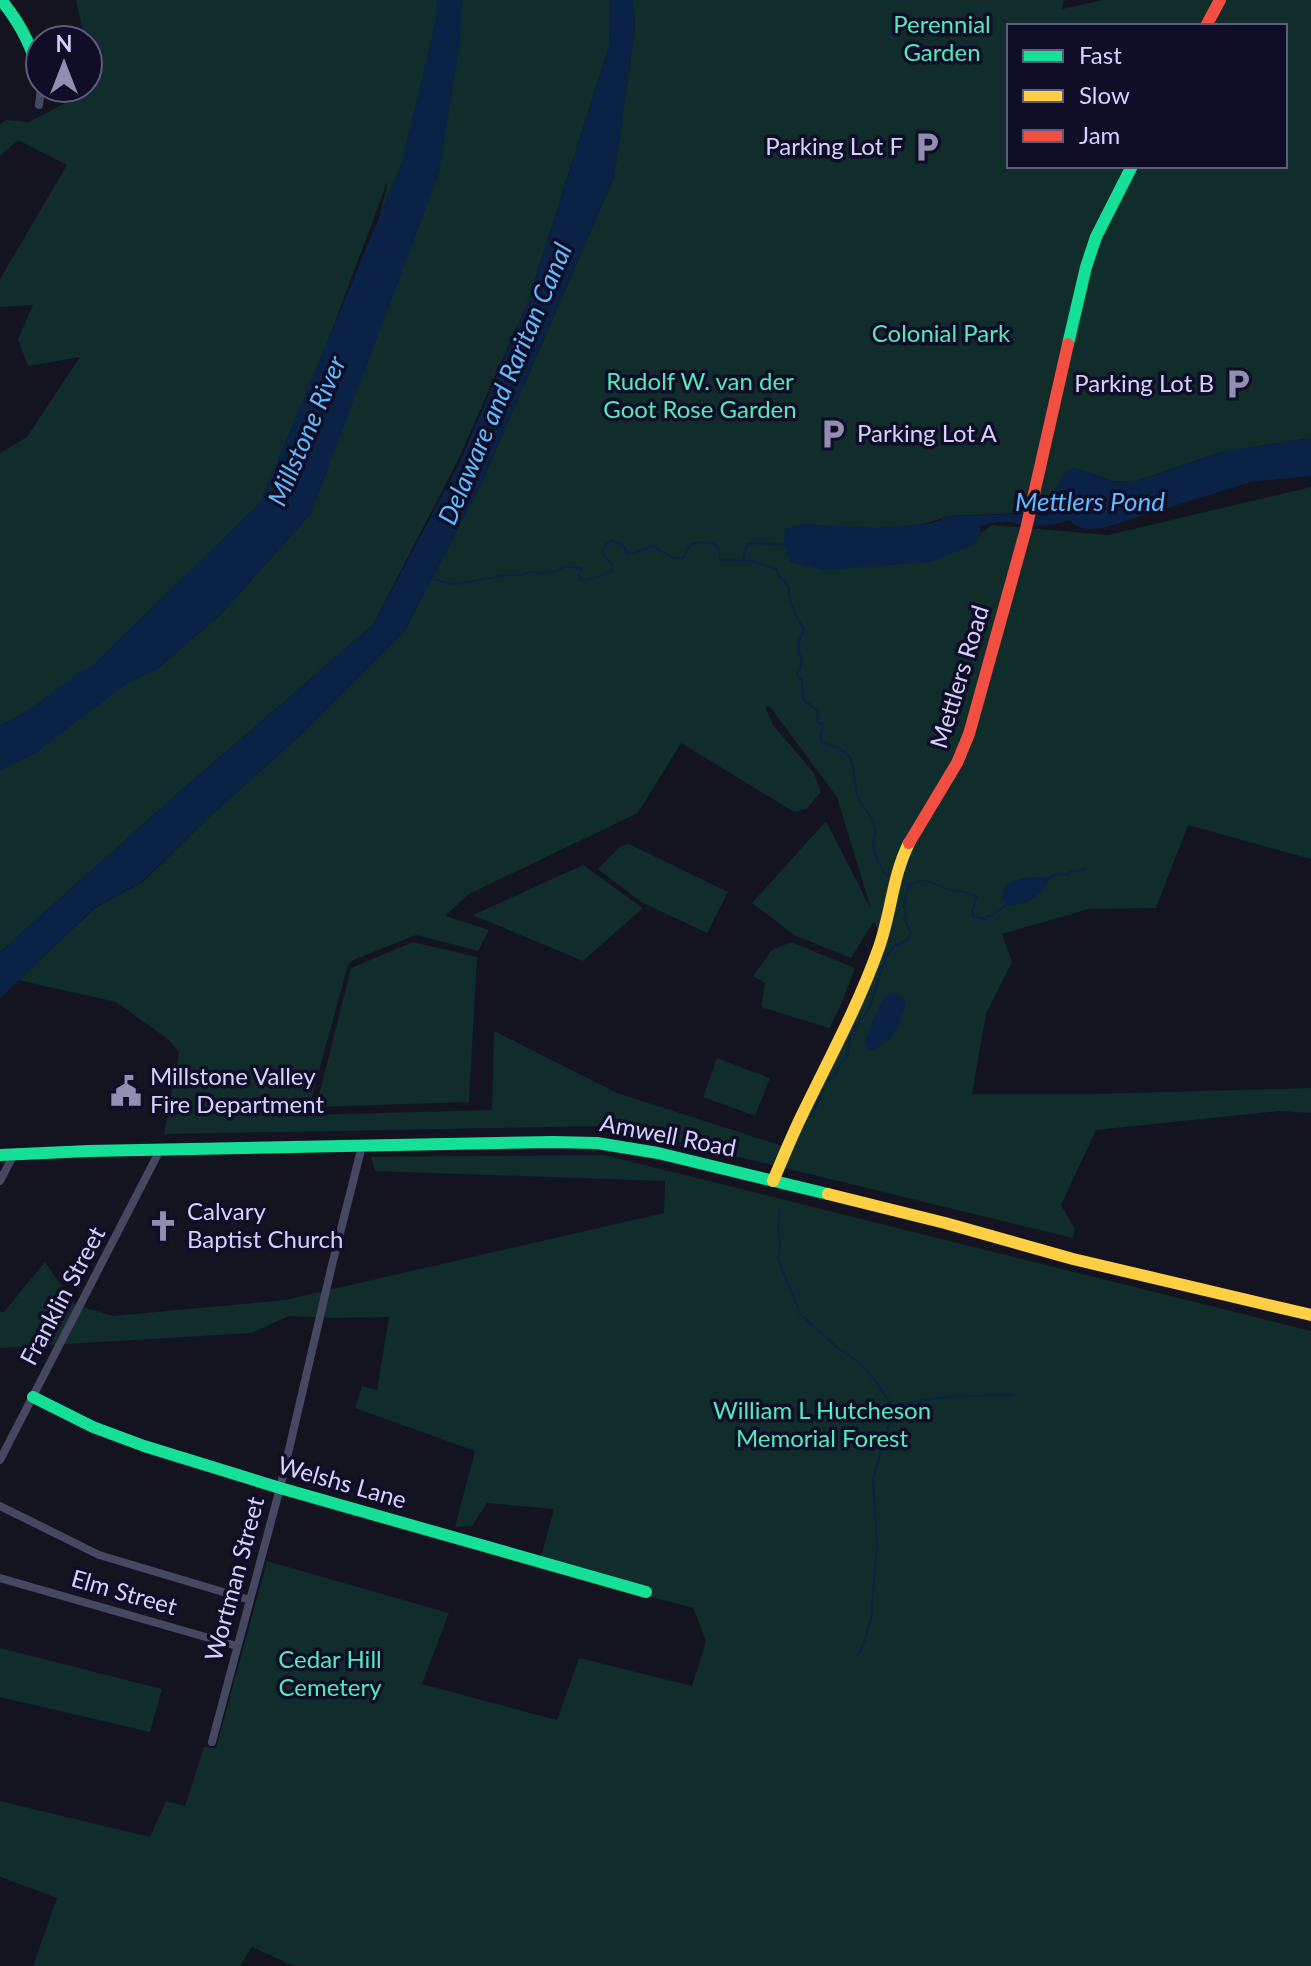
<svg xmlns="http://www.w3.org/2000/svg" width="1311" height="1966" font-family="Lato,sans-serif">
<rect width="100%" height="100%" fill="#141320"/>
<path fill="#102c2b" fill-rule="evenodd" d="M76,0H611L609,46L528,302L458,460L373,625L177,794L0,952V453L27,437L80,357L28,366L18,339L33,305L0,307V279L67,165L18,140L0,156V124L6,120L29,122L96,87L88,51V40H85ZM388,180L311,513L220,615L157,669L109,650L260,503L324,352Z
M633,0H1064L1062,9L1103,0H1311V438L1221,452L1134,482L1111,481L1092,473L1056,497L1062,508L1051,512L948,516C902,535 848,527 800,524L974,544L981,533L992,525L1108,535L1311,487V859L1188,825L1156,908L1089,909L1002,934L1012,962L986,1014L972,1094H1095L1311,1088V1113L1279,1111L1096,1130L1061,1205L1075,1229L1073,1238L611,1126L164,1134L179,1052L169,1040L116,1002L18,980L95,908L144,881L207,819L307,729L404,632L481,484L614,177L635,28ZM1009,26H1285V166H1009ZM765,706L770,707L837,797L871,909L826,821L752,903L794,935L851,958L874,921L881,941L786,1147L617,1093L494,1031L492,1110L307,1115L348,965L353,960L416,935L478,951L489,930L445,916L469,894L638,813L681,743L794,812L806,809L821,792L814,773L773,725Z
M629,844L728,892L707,933L641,902L598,869L621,846Z
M583,865L643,908L583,961L473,915Z
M413,942L477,957L469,1102L316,1107L351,968Z
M791,942L855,968L841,1005L829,1028L761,1007L765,983L753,976L772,950Z
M717,1058L770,1078L755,1116L703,1097Z
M604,1155L1311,1331V1966H294L252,1947L240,1966H33L57,1898L0,1877V1801L150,1837L166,1801L185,1806L204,1747L216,1748L267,1561L449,1613L422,1684L557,1720L579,1658L692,1686L706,1641L693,1608L538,1567L554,1509L487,1503L472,1526L455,1527L475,1451L355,1408L362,1386L377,1390L389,1317L329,1318L289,1316L251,1333L0,1348V1312H4L45,1262L74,1304L113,1316L285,1300L664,1213L665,1181L375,1171L371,1157Z
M0,1648L162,1689L150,1732L0,1697Z"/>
<path fill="#092246" d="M437,0H462L460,44L439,173L311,513L220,615L157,669L126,684L34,754L0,770V725C34,711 60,683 92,666L260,503L401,165L436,20Z
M611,0H633L635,28L614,177L481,484L404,632L307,729L207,819L143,881L94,908L0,999V952L177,794L373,625L460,462L528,302L609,46Z
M1311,438V476L1251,482L1103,528C1091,529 1078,531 1070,520C1055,525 1040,527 1025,526C1020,526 1017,523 1012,522C1002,521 990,523 980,526L981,533L975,544L931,562L824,570L790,562L784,544L785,529L800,524L877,528L933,523L948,516L1024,514L1047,516L1051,512L1062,510C1054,490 1055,489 1067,470L1073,468L1092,473L1111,481L1134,482L1221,452Z
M1032,877H1044L1049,881C1040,897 1025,906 1007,905C992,885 1016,879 1032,877Z
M892,993L904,998L906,1005C901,1012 902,1017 900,1024C895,1036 882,1047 870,1051L865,1043C870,1027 877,1010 886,995Z"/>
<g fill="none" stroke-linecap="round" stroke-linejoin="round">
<path stroke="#092246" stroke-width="2" d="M743,561L747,544L758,543L787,545
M430,578L444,582L455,584L508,575H521L532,572L542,573L557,571L564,566L582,569L579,575L582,581C593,579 602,576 612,571V564L603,554L605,545L611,541C620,542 625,545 627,554L635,553L653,546L673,558H683L690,545L701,542L714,544L719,550V560L752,561L777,569L778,575L789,587C788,601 796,617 804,629C803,633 800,637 799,642C796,656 807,658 797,675L802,681L803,699L818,711L817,722L822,724C823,730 819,734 821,741C830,745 842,748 849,756C856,766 853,783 857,794C861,807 872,814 875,828C876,834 873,841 873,847C874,854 882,870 887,876
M1046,880L1057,874L1067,875L1070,872L1085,869
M910,885C926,874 936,887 952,890C961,891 969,893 977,896L972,911L973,916L985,919L987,916H991L1006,905
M829,1080L834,1077L841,1062L847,1057L850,1036L867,1012L873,998L886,956L896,945L908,940L911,933L904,918L906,913C902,905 906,893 910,885L902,882
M811,1117L824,1089
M780,1208L778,1224L780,1248L778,1259L801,1315L839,1349L860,1363L874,1379L892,1405L891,1417L873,1479L877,1546L871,1619L863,1645L857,1656
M893,1409L904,1403L953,1396L1013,1395"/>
<path stroke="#464761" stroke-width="8" d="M39,105L41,88
M0,1181L14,1154
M0,1460L160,1150
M0,1506L99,1555L250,1600
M0,1578L237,1646
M212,1742L280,1488L332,1265L362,1146"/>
<path stroke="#16e098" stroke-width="12" d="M1,0C21,24 34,49 40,80
M1068,344L1086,267L1096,237L1132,166
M0,1155L88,1151L553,1142L597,1143L658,1153L828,1194
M33,1397L93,1427L144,1446L280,1488L646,1592"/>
<path stroke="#ffcf43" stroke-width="12" d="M773,1181C783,1158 792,1135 803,1113C829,1059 858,1006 878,950C891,915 892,877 909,843
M828,1194L945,1223L1073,1259L1311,1315"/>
<path stroke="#f24e42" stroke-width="12" d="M1206,26L1220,0
M909,843L957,763L969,734L1026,529L1068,344"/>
</g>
<defs>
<symbol id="parking-bare" viewBox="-9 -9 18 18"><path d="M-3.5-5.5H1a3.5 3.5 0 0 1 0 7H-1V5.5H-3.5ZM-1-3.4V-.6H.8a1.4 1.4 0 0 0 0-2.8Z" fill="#918eb1" stroke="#100d26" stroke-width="2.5" paint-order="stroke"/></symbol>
<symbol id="civic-bare" viewBox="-9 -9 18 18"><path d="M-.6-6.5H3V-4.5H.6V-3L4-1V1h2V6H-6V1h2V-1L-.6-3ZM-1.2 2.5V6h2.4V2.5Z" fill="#918eb1" stroke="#100d26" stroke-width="2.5" paint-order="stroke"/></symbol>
<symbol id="church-bare" viewBox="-9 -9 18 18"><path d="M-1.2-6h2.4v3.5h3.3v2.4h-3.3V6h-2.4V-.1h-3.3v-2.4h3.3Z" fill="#918eb1" stroke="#100d26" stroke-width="2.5" paint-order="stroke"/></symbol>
</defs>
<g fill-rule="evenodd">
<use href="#parking-bare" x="905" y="125" width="44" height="44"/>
<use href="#parking-bare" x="1216" y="362" width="44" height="44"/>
<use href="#parking-bare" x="811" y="412" width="44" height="44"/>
<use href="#civic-bare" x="104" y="1069" width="44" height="44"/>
<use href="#church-bare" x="141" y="1204" width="44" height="44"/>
</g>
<g text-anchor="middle" stroke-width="7" stroke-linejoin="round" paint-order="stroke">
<g font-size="24" fill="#54e9bd" stroke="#100d26">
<text x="942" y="33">Perennial<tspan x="942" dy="28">Garden</tspan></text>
<text x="941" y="342">Colonial Park</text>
<text x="700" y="390">Rudolf W. van der<tspan x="700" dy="28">Goot Rose Garden</tspan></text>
<text x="822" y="1419">William L Hutcheson<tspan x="822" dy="28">Memorial Forest</tspan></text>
<text x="330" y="1668">Cedar Hill<tspan x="330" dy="28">Cemetery</tspan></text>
</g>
<g font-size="24" fill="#d5d1ff" stroke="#100d26" text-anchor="start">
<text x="903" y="155" text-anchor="end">Parking Lot F</text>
<text x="1214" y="392" text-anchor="end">Parking Lot B</text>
<text x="857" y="442">Parking Lot A</text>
<text x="150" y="1085">Millstone Valley<tspan x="150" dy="28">Fire Department</tspan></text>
<text x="187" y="1220">Calvary<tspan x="187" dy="28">Baptist Church</tspan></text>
</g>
<g font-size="24" fill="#d5d1ff" stroke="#100d26">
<text transform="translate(960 677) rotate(-73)" y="8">Mettlers Road</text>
<text transform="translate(668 1136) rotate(11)" y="8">Amwell Road</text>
<text transform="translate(63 1296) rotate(-62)" y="8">Franklin Street</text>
<text transform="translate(342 1483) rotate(16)" y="8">Welshs Lane</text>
<text transform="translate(235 1579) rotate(-75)" y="8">Wortman Street</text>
<text transform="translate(124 1593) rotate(16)" y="8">Elm Street</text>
</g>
<g font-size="26" font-style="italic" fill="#5fbcff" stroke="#100d26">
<text transform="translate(505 384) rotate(-67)" y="9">Delaware and Raritan Canal</text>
<text transform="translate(307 431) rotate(-67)" y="9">Millstone River</text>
<text x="1090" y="511">Mettlers Pond</text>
</g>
</g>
<rect x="1007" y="24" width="280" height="144" fill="#100d26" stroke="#5f5b7d" stroke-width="2"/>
<rect x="1023" y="50" width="40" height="12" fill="#16e098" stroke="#5f5b7d" stroke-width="2"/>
<text x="1079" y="64" font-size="24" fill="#d5d1ff">Fast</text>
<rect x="1023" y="90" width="40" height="12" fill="#ffcf43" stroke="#5f5b7d" stroke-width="2"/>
<text x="1079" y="104" font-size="24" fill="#d5d1ff">Slow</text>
<rect x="1023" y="130" width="40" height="12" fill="#f24e42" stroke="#5f5b7d" stroke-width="2"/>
<text x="1079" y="144" font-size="24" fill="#d5d1ff">Jam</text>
<g transform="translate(64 64)"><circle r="38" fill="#100d26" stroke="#5f5b7d" stroke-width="2"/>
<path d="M0-6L14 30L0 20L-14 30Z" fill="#918eb1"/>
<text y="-12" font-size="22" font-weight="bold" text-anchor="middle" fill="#d5d1ff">N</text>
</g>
</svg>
